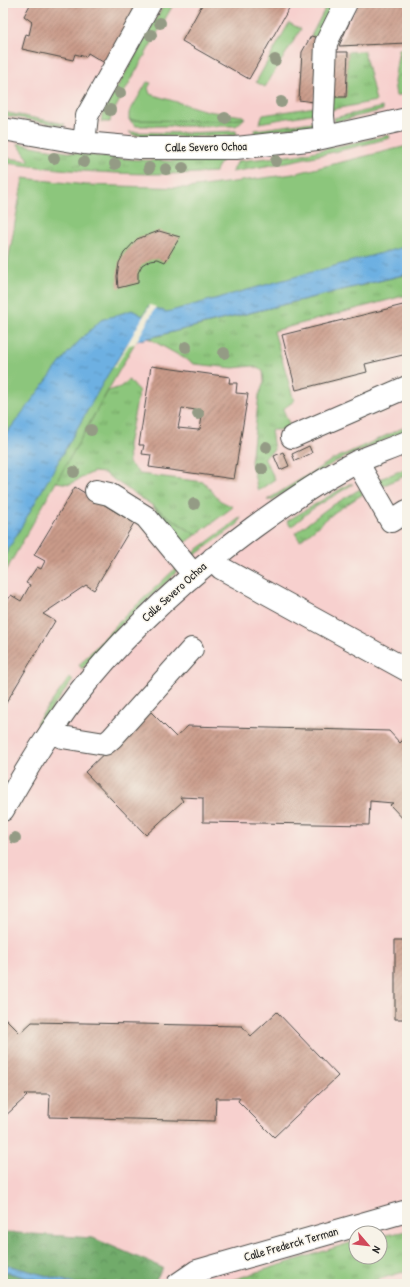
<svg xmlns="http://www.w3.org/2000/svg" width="410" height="1287" font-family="'Patrick Hand',sans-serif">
<defs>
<pattern id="grass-tufts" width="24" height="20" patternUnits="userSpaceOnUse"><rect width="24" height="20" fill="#8cc67b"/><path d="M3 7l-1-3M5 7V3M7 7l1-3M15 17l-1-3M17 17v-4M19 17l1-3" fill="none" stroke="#73a165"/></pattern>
<pattern id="forest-crowns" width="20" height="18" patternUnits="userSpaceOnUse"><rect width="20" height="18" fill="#71ab6b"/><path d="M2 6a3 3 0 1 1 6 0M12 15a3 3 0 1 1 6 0" fill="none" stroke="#5d8b58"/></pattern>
<pattern id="water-ripples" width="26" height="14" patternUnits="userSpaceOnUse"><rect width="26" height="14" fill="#6db0e2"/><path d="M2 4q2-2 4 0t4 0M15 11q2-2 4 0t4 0" fill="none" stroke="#5a8fb7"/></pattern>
<pattern id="building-hatch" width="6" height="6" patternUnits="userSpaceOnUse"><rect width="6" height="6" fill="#ca9b8a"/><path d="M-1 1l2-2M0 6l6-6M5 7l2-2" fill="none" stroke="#a47f71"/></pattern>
</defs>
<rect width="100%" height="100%" fill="#f7f3e8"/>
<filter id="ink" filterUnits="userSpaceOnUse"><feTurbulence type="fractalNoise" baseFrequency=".025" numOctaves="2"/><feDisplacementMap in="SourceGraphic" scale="8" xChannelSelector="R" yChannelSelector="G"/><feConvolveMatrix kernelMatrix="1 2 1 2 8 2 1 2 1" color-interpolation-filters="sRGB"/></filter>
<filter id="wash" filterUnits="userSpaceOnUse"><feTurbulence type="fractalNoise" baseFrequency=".012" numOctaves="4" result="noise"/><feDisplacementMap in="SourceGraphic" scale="16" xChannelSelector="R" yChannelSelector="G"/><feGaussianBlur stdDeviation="0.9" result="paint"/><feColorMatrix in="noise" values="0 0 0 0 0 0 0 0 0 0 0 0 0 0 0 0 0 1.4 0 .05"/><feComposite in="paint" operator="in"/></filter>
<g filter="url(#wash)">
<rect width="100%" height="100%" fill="#f0ebd5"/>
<path fill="#f7d0ce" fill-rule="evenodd" d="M3,3H407V1284H3ZM356,1233H380V1257H356Z"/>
<path fill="url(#grass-tufts)" stroke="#5c7853" d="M328,3H337L319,38L311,36Z
M407,48V93L396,96L394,82L399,49Z
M364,51L376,101L330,110V97H346L348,52Z
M315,107L316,113L259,123L263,115Z
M382,107L383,110L335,122L334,118Z
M3,112L65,124L63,126L3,115Z
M245,118L236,126H136L129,120L225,121Z
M312,122L313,125L254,133L255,130Z
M236,131L237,135L184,137L133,135L129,132L183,133Z
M389,135L390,138C338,152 286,163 232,172L238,161L298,155Z
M17,143C85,157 152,164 222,160L215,172C145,177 75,172 6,163L7,158L30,161Z
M407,274V295L274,331L294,401L283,409L290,426L279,430H271L274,450L264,458L275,479L258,491L251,462L259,395L264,382L263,371L253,366L233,368L194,364L148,338Z
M129,380L139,391L128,445L129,463L140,474L204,482L219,500L233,507L196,535L104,473L93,472L70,484L56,482L108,391L120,387Z
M407,426V430L335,462L272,500H267L332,460Z
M407,468V475L382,486L380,479Z
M349,484H353L311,510L291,527L287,521Z
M360,489L363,494L335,512L300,541L295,533L328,508Z
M241,517L238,524L195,555L191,554Z
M177,567L175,574L123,623L82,669L79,665L121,620Z
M70,677L73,680L39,726L36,723Z
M407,1231V1271L362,1284H292L275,1280L226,1282L356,1241V1257H380V1236Z"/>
<path fill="url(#forest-crowns)" stroke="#4e6b4b" d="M3,1232L93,1238L163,1268L153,1284H77L3,1264Z
M3,1271L49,1284H3Z"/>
<path fill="#8cc67b" stroke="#5c7853" d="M165,3H174L111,116L110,122H101L102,114L114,93Z
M289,23L301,29L265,87L256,82Z
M147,82L151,83L148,88L150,94L207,111L243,116L245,118L225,121L129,120V113Z
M407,146V274L136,341L3,576V290L23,178L86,185L188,188L293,174Z
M152,506L196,535L184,544Z"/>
<path fill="url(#water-ripples)" stroke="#4c6e86" d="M407,246V274L128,343L107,376L3,559V438L67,354L84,336L101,320L132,310L143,316L149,306L167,312Z
M3,1264L77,1284H49L3,1271Z"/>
<path fill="#f0ebd5" d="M150,305L156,307L135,344L129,345L115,368L114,367Z"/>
<g id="blocks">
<path fill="url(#building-hatch)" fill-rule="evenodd" d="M31,3H142L108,65L88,53L86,57L75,54L73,60L22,49L26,34L29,35L32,22L24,16Z
M203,3H292L249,79L182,41Z
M358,3H407V43L339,46Z
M311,36L319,38L314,102L299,100L302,52Z
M331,52H348L346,97H330Z
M159,231L180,237L165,262L158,259L150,260L142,265L138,273V283L118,288L117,276L119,263L124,253L137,239Z
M407,304V354L365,364L367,372L296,390L282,335Z
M151,366L230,377L229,383H237L236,393L248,394L234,479L149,467L151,455L142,454L144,445H139ZM182,408L203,411L200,429L198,430L178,428Z
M309,446L312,453L295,461L292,454Z
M283,452L289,466L280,470L274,456Z
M75,487L134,523L94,590L86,585L43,614L55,621L3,708V608L11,595L21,601L30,585L26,583L37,567L41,569L45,561L34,555Z
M149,710L176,737L188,726L389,731L400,743L407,736V823L390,805L393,803L370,801L369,825L203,822V798L180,797L183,801L146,835L85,772Z
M395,939H407V1019H395Z
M277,1012L338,1076L274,1137L238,1101L240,1098H216L215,1121L49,1117L50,1094H25L27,1096L3,1118V1016L20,1033L32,1022L242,1026L251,1036Z"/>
</g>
</g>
<g filter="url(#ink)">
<use href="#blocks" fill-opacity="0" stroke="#494844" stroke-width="1"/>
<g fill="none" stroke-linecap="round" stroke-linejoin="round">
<defs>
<path id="minor" d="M3,129L84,143L140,148H236L317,139L407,119
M325,137L323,116L326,43L346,3
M84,143L87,116L150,3
M292,437L407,387
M357,462L391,521L407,511
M96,491L109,494L146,517L193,574
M213,558L221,568L407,670
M51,731L62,737L105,744L112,738L192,649
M3,810C29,765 55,721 88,681C137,622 193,572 254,527C287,503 320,480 356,462C373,455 390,449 407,442
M178,1284L197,1271L407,1211"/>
</defs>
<use href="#minor" stroke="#494844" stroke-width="24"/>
<use href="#minor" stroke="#fff" stroke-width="22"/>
</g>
<g fill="#949b85">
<circle cx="160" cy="23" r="6"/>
<circle cx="151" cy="35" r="6"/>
<circle cx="275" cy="60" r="6"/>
<circle cx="120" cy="93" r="6"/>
<circle cx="281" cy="102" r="6"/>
<circle cx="110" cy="110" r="6"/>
<circle cx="225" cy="118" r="6"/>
<circle cx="54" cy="158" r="6"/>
<circle cx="276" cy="161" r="6"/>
<circle cx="84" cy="162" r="6"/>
<circle cx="115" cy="164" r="6"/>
<circle cx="149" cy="168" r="6"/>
<circle cx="183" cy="168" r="6"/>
<circle cx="166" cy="169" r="6"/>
<circle cx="186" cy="347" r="6"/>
<circle cx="224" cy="353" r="6"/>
<circle cx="198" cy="414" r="6"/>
<circle cx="91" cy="430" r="6"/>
<circle cx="266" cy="447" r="6"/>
<circle cx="262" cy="469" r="6"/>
<circle cx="74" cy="472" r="6"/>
<circle cx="194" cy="504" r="6"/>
<circle cx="15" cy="838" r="6"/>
</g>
</g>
<g text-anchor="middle" stroke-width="3" stroke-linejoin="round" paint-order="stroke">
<g font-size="12" fill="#2b2b2b" stroke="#f7f3e8">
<text transform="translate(206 147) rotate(-1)" y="4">Calle Severo Ochoa</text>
<text transform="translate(174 592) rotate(-42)" y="4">Calle Severo Ochoa</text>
<text transform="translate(291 1244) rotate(-16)" y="4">Calle Frederck Terman</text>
</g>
</g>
<rect width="410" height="1287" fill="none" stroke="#f7f3e8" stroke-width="16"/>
<g transform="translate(368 1245) rotate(118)"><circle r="19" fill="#f7f3e8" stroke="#a5a39c"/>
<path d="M0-3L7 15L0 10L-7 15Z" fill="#d1495b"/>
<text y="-6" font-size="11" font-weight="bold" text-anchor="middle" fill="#2b2b2b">N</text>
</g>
</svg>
